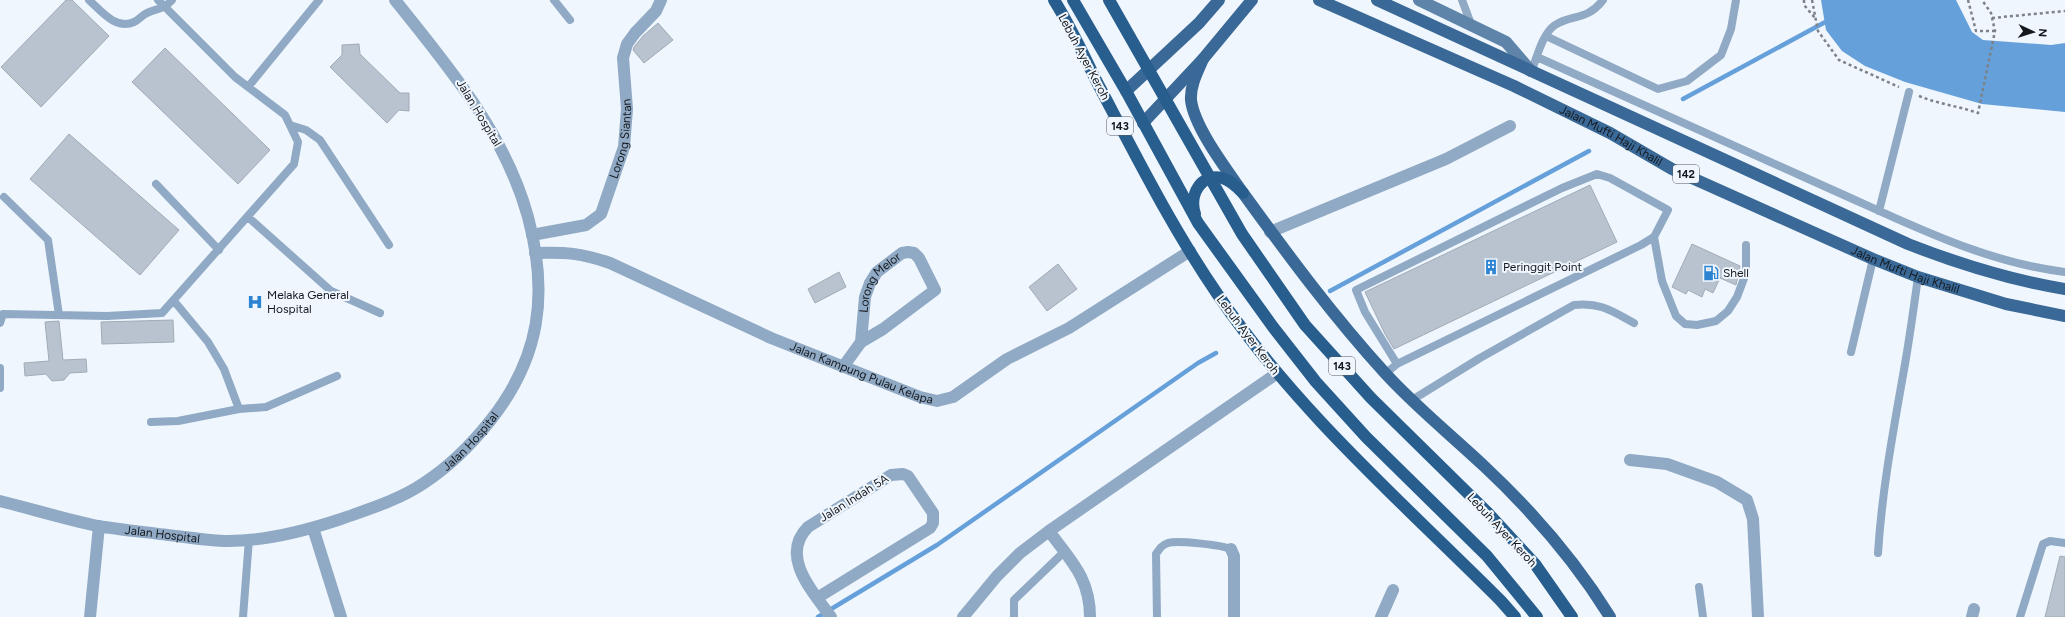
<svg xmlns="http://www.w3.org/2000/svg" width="2065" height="617" font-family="Figtree,sans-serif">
<rect width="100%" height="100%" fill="#eff6fd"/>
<path fill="#66a0da" d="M1821,0H1956L1972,32L1983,40L2051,45L2065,43V112L1982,104L1905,82L1865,66L1842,51L1826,30Z"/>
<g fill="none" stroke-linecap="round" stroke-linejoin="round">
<path stroke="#66a0da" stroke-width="4.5" d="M1683,99L1829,20
M1330,291L1589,151
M818,617L937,545L1198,363L1216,353"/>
</g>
<path fill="#b8c3cf" stroke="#a1abb7" d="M66,0H72L109,36L41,107L1,67Z
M658,23L673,40L644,63L633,50L634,47L643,36Z
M359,44L360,54L400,93H409V111L399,110L387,123L330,67L342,55V45Z
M165,48L270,150L238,184L132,82Z
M69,134L179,230L140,275L30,179Z
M1590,185L1617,242L1394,349L1385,334L1365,292Z
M1692,244L1740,266L1736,285L1720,278L1713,293L1705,289L1702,297L1688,290L1686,294L1672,287Z
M1058,264L1077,289L1047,311L1029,287Z
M839,272L846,287L815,303L808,289Z
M173,320L174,342L102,344L101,322Z
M59,321L63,360L86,359L87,372L70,373L64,380L52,381L46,374L25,376L24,363L49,361L45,322Z
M2060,556L2065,557V617H2045Z"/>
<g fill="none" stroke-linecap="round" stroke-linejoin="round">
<path stroke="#7c8287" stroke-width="2.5" stroke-dasharray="3 3" stroke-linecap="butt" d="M1804,0V5L1815,18
M1812,0L1818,31L1839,60L1899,87
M1968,0L1976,31H1995
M1992,18L2065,11
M1919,96C1938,104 1958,106 1978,113L1995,31L1991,13L1982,0"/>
<path stroke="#90a9c4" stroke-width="8" d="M89,0C102,12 116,30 134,22C139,20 142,15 147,13C158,8 163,10 172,0
M554,0L570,20
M1462,0L1471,24
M1546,36L1658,89L1687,81L1721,55L1731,29L1736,0
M1537,57C1636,102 1735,147 1835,191C1909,224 1983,262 2065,272
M1531,72C1537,58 1542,34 1555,25C1572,14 1587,21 1603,0
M248,87L319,0
M290,125L306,130L320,140L389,245
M156,184L219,250
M4,197L48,240L59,315
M1879,211L1909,92
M248,217L331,291L380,313
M1654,237L1662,281L1676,316L1685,324L1697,325L1716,321L1728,311L1737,297L1746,273V245
M174,301L208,342L224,369L239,409L266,407L337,376
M0,323L3,314L107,316L162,313L294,164L298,142L285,115L235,77L158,0
M1851,352L1873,259
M0,368V388
M1385,374L1397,364L1641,245L1654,237L1668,210L1610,178L1597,174L1562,188L1356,290L1365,312L1397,364
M1412,400L1480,358L1574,305C1600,302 1612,311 1634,323
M151,422L178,421L239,409
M1878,553C1882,489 1894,427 1905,364C1910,335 1914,306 1918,277
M1699,587L1703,617
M243,617L249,539
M1014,617V600L1064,552
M1157,617L1156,554C1160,548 1162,545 1168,543C1177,540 1221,545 1231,549
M2020,617L2043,544L2050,541L2065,543"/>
<g stroke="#90a9c4" stroke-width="12">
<path d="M1270,232L1446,159L1510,126"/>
<path id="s1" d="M532,235L586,225L601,214L624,147L627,109L623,58L627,44L635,33L656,11L661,0"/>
<path id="s2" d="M535,253C566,252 581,253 610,263L771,338L920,397L937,401L953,397L1007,359L1069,328L1190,251"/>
<path id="s3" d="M843,367L861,342L865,297L870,283L877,272L902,253L908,252L914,253L919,258L935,290L883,329L861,342"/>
<path d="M1630,460L1667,464L1717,482L1747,500L1753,519L1758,617"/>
<path d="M313,528L341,617"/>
<path d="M1049,531C1071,561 1090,578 1090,617"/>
<path d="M1231,549L1234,556V617"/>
<path d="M817,598L930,528L933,523V513L908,476L903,474L891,475L808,527C779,556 813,592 831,617"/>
<path d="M90,617L99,526"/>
<path d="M963,617L997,576L1020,553L1049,531L1276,374"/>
<path d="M1381,617L1393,590"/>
<path d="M1972,617L1974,609"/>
</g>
<path stroke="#90a9c4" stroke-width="12" id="s4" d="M0,501C32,509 65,519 98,526C121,530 145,532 168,535C187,537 208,541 228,541C266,541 305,531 341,519C369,509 399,500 424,483C450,466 471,445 490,421C540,358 549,295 528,217C505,133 448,66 395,0"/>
<path stroke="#5f84aa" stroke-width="12" d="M1419,0L1506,42L1531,71"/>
<g stroke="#3a6997" stroke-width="12">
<path id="s5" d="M1319,0L1514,86L1610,133L1672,169L1873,259L1918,277L2006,304L2065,316"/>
<path d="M1377,0L1908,244C1959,264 2010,280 2065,289"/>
<path d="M1203,59C1198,71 1190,85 1191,100C1194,127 1227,170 1243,193C1288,255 1333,316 1385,373C1415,406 1451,435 1484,466C1532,511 1575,560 1610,617"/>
<path d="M1126,91L1199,23L1219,0"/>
<path d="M1143,123L1203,59L1252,0"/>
</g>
<path stroke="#285e8e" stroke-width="12" d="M1054,0C1071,27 1084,56 1098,84C1136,156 1172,228 1218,295C1297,411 1403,503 1501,601L1515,617
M1073,0L1126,91L1198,223L1273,327L1316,382L1366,437L1487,556L1537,617
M1195,214C1189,196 1200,173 1222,178C1230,180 1237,187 1243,193"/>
<path stroke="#285e8e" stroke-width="12" d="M1109,0L1242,234L1305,325L1371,398L1488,513L1535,564L1572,617"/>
</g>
<defs>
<symbol id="building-bare" viewBox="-9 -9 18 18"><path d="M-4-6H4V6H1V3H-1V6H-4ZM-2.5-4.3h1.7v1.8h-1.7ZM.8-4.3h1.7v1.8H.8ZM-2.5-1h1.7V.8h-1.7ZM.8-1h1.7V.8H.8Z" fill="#2b83d1" stroke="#eff6fd" stroke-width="2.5" paint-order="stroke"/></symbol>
<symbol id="fuel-bare" viewBox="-9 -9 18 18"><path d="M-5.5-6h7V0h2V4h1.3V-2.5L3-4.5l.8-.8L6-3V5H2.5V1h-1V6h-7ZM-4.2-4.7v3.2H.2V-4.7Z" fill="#2b83d1" stroke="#eff6fd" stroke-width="2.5" paint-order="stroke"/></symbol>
<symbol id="hospital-bare" viewBox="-9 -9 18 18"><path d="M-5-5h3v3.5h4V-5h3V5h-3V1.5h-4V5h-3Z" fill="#2b83d1" stroke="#eff6fd" stroke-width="2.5" paint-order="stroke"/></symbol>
</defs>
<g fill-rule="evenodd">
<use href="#building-bare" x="1480" y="256" width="22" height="22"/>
<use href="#fuel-bare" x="1700" y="262" width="22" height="22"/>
<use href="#hospital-bare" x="244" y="291" width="22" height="22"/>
</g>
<g text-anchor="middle" stroke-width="4" stroke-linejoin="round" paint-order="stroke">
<g fill="#eff6fd" stroke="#565b60" stroke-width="1">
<rect x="1107" y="117" width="26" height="18" rx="3"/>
<rect x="1673" y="165" width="26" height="18" rx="3"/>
<rect x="1329" y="357" width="26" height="18" rx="3"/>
</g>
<g font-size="11" font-weight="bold" fill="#15191d">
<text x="1120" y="130">143</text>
<text x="1686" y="178">142</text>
<text x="1342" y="370">143</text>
</g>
<g font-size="12" fill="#15191d" stroke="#eff6fd">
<text transform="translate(1084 57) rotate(62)" y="4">Lebuh Ayer Keroh</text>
<text transform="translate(479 113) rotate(59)" y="4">Jalan Hospital</text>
<text dy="4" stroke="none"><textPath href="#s5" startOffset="322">Jalan Mufti Haji Khalil</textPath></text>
<text dy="4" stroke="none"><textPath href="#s1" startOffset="152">Lorong Siantan</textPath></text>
<text dy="4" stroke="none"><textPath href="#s5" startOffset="646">Jalan Mufti Haji Khalil</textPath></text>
<text dy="4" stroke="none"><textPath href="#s3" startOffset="96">Lorong Melor</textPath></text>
<text transform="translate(1248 335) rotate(53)" y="4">Lebuh Ayer Keroh</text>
<text dy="4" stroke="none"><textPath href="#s2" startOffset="351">Jalan Kampung Pulau Kelapa</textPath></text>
<text dy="4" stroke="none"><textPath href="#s4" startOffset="501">Jalan Hospital</textPath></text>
<text transform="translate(854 498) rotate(-32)" y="4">Jalan Indah 5A</text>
<text transform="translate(1502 530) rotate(47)" y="4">Lebuh Ayer Keroh</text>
<text dy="4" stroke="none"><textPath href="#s4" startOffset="166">Jalan Hospital</textPath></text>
</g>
<g font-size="12" fill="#15191d" stroke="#eff6fd" text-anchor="start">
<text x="1503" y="271">Peringgit Point</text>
<text x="1723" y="277">Shell</text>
<text x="267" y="299">Melaka General<tspan x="267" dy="14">Hospital</tspan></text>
</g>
</g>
<g transform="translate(2033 32) rotate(94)" stroke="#eff6fd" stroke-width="3" paint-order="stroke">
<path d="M0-3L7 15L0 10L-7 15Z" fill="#15191d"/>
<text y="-6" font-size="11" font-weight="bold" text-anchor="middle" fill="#15191d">N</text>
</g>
</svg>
